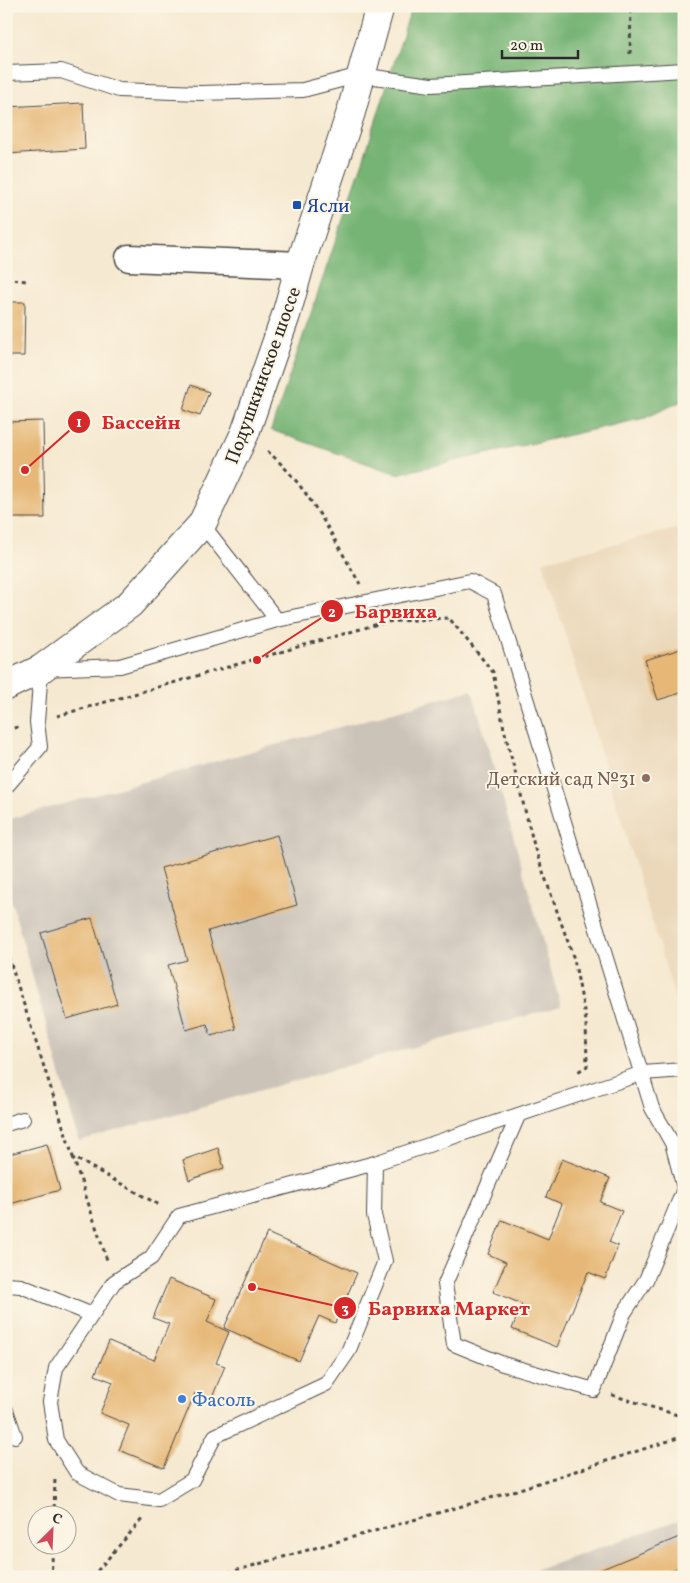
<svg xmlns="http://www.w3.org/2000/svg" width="690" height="1583" font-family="Vollkorn,serif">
<rect width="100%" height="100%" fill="#fcf5e5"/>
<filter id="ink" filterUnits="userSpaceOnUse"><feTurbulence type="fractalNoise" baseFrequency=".02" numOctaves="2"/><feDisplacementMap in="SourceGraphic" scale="10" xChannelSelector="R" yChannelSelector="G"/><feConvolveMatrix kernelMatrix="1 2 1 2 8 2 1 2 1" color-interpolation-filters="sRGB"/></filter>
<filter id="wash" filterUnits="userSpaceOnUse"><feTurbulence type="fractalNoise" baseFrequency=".0096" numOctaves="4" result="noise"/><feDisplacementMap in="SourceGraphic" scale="20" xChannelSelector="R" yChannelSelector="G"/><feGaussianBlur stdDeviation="1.12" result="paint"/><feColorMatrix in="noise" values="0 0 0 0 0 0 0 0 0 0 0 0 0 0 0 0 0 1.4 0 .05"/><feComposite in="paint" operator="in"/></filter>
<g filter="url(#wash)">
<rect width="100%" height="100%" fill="#f6e9d1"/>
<path fill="#ebd8ba" d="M684,527V995L675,998L543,561Z"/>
<path fill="#cbc3b8" d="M472,690L561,1006L79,1141L6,882V820Z
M684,1518V1577H517Z"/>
<path fill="#76b474" stroke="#507050" d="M412,6H684V400L645,418L397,474L271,430L365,155Z"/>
<g id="blocks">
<path fill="#e6b776" d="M83,103L85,149L6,154V107Z
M6,302H25L24,356H6Z
M191,385L209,392L200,416L183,410Z
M43,421L45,518H6V422Z
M684,648V692L658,700L645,660Z
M277,835L297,905L208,931L236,1029L211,1036L207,1024L186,1030L168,965L187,960L161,868Z
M92,918L117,1004L67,1019L41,933Z
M47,1144L60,1190L6,1205V1155Z
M218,1148L224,1168L189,1180L183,1160Z
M562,1159L610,1178L600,1202L622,1211L609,1242L618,1246L605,1279L588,1272L557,1347L512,1329L522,1304L493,1292L506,1262L488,1254L502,1220L548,1239L562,1204L546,1197Z
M267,1233L357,1273L335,1323L319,1316L299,1361L224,1328Z
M169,1279L216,1299L207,1322L229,1332L216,1363L225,1366L211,1400L195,1393L164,1468L119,1450L129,1425L100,1413L113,1382L95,1375L109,1341L154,1360L169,1324L153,1318Z
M684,1535V1565L655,1577H583Z"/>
</g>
</g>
<g filter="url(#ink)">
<use href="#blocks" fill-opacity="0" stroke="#494844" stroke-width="1"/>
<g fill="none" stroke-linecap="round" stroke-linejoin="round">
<defs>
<path id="lane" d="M6,73L61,71L119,90L201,93L303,90L360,75L431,85L684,70
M202,524L277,620
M6,787L40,747L37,722L41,669L120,666L277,620L470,581L494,594L652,1108L672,1143L684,1188
M518,1116L445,1284L454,1344L503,1364L594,1390L624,1313L646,1280L684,1189
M6,1124L23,1119
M375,1163L374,1215L385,1261L348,1352L326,1384L215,1436L192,1480L159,1500L119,1495L77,1473L56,1440L50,1402L56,1368L114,1282L151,1258L179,1216L375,1163L643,1073L684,1070
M6,1285L21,1286L90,1314
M6,1410L15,1436"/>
<path id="street" d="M129,258L300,265"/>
<path id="secondary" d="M6,686L41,669L130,604L202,524L245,433L286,315L300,265L351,112L380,6"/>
</defs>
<use href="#lane" stroke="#494844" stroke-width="16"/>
<use href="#street" stroke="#494844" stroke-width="29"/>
<use href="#secondary" stroke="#494844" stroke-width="30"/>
<path stroke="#494844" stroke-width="3" stroke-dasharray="4 4" stroke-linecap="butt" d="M630,54L631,6
M6,278L26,281
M267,451C308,485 333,538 360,584
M57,716L385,622L449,618L493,672L504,729L535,849L574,959L586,1021L587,1066L576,1073
M6,730L18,727
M6,949L73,1157L161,1206
M6,970L11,963
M73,1157L108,1263
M612,1395L684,1417
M54,1516L55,1476
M51,1577L53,1546
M92,1577L144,1517
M213,1577L501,1495L684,1436"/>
<use href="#lane" stroke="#fff" stroke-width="14"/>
<use href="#street" stroke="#fff" stroke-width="26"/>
<use href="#secondary" stroke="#fff" stroke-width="28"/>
</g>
</g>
<rect fill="#1a4fb4" stroke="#fcf5e5" stroke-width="2" x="292" y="200" width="10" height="10" rx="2.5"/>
<circle fill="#8d6e63" stroke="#fcf5e5" stroke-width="2" cx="646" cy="778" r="5"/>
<circle fill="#3f7fe0" stroke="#fcf5e5" stroke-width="2" cx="182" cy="1399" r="5"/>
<g text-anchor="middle" stroke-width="4" stroke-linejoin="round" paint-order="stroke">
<g font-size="19" fill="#164399" stroke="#fcf5e5" text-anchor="start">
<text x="307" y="212">Ясли</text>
</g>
<g font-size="19" fill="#2b2b2b" stroke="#fcf5e5">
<text transform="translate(262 375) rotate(-70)" y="7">Подушкинское шоссе</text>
</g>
<g font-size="19" fill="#785e54" stroke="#fcf5e5" text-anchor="end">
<text x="636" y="785">Детский сад №31</text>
</g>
<g font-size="19" fill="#366cbe" stroke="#fcf5e5" text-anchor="start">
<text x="192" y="1406">Фасоль</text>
</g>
</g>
<path fill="none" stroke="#d62828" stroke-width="2" d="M25 470L79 422M257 660L332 611M252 1287L345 1308"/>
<g fill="#d62828" stroke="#fcf5e5" stroke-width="2">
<circle cx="25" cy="470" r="5"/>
<circle cx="257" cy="660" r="5"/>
<circle cx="252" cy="1287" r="5"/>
<circle cx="79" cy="422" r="12"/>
<circle cx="332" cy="611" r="12"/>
<circle cx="345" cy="1308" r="12"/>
</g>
<g font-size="15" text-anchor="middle" font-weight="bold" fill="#fff">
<text x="79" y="427">1</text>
<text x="332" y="617">2</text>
<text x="345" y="1313">3</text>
</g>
<g font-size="20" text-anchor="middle" font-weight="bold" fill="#d62828" stroke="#fcf5e5" stroke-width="4" stroke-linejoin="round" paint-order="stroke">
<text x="141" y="429">Бассейн</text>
<text x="396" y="618">Барвиха</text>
<text x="449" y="1315">Барвиха Маркет</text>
</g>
<rect width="690" height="1583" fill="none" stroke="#fcf5e5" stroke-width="25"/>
<g transform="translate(52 1530) rotate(24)"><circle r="24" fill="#fcf5e5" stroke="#a8a49b"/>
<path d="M0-4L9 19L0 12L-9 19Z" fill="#d1495b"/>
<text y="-8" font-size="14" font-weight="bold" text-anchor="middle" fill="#2b2b2b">С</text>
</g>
<path d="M502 50v8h76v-8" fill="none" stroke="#2b2b2b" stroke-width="2.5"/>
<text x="510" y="50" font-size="15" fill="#2b2b2b" stroke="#fcf5e5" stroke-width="4" paint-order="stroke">20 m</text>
</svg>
